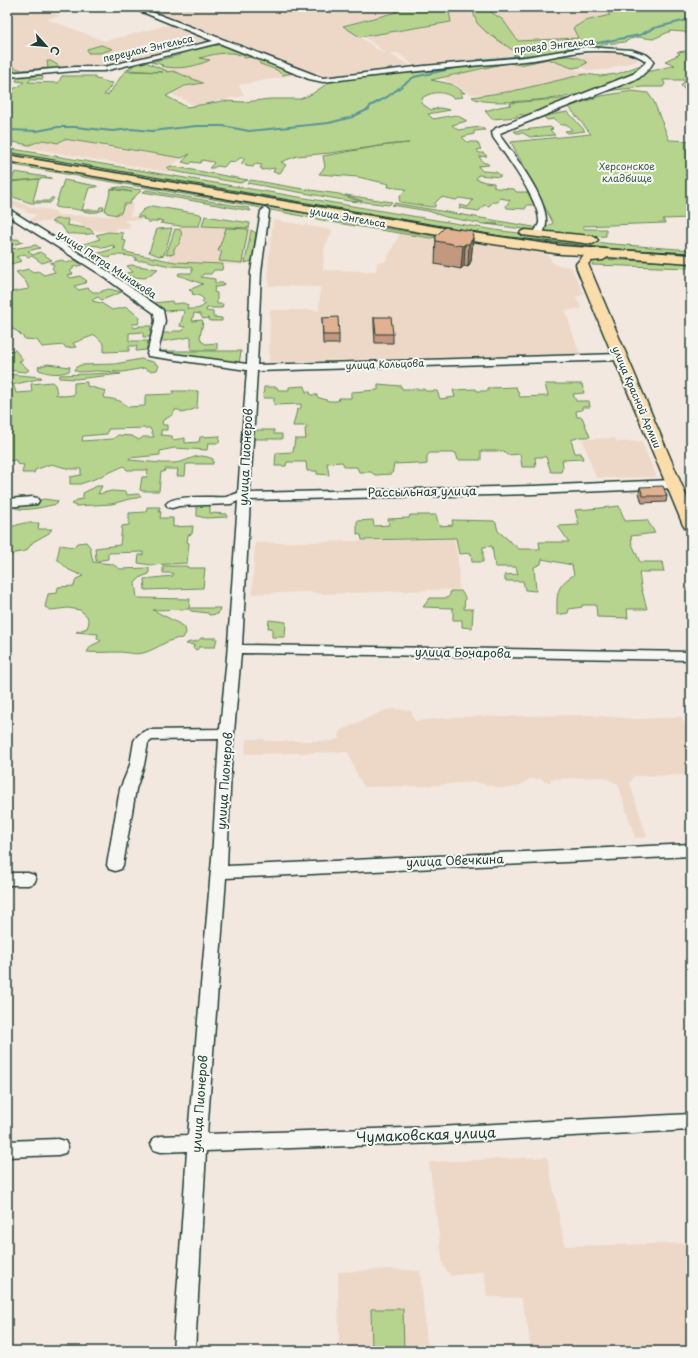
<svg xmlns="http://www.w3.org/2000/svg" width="698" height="1358" font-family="'Playpen Sans',sans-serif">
<rect width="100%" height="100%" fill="#f2e8df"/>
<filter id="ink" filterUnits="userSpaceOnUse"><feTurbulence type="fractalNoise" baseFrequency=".025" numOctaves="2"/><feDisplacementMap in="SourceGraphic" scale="8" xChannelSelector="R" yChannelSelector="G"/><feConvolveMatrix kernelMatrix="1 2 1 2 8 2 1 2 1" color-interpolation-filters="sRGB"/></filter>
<g filter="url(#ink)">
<path fill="#edd8c8" d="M7,7H63L47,10L60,16L47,19L105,41L172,24L211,39L106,67L7,69Z
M140,7H407L395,10L397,11L343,26L360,37L374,47V48L387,54L363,36L451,22L448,7H468L477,23L486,32L518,53L513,55L417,68L398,53L389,54L410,65L325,77L318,72L309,74L258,53L257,51H253L210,34V32H205Z
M487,7H603L611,15L585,21L573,28L578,38L518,41L503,20L491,12Z
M235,49L300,74L239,85L244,96L194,105L171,94L191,84L156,70Z
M614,53H625L637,58V61L614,67L612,69L590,71L579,67L575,69L588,74L533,87L487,95L470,94L442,78L503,65L507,62H530L569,55Z
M64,139L117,149L182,158L167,168L169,171L167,172L18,146L38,143L43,140L58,143Z
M7,198L32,207L56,211V215L116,216L117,213H121L124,204H133L130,216L144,217L143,220H125V222L130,223L129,229L117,228L116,231H99L80,226L82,224L81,223L69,222V218H54L48,222H30L32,218L37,215L24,212L26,210L7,204Z
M273,220L333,230L325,246L323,270L376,271L377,262H385L401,232L548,254L553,264L571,267L584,294L576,297L582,309L565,310L580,354L269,362L270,310H319L320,287L269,286L268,265Z
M179,225L250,227L243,265L168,263Z
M615,438L617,442L641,441L657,477L596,478L582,439Z
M454,539L458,560L459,589L323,594L309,592L252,594L255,543Z
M395,709L411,711L414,720L416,721L444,718L483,716L504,717L518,716L588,715L637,719L682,717L691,744V775L634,776L630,783L647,837L635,838L618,784L603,777L550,779L551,782H544L542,779H530L517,787L511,788H500L476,782L422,786L364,787L357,775L348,752L245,754L246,739H265V741H332L340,738L339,731L385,710Z
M547,1157L565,1246L691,1243V1351H531L528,1328L521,1298L487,1297L484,1271L451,1276L443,1266L429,1162Z
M390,1269L420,1271L428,1351H339L338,1272Z"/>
<path fill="#b6d48d" stroke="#6a8860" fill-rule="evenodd" d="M407,7H448L451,22L360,37L343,26L397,12L395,10Z
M471,7H487L491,12L503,20L518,41L578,38L573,28L585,21L610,15L603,7H691V38L684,32L671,31L653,39L639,37L630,39L625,42L604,44L597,48L580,53L523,57L513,55L517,53L486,32L477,23Z
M101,45L113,49L100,53H88L87,49Z
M209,45C215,46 220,44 225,46C248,52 270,63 292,72V73L282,75L277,70L260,64C259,59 250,56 245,58C243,57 242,55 240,55C230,50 210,55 200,58L210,60C195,67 178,70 161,66L163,65L151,62L180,55L179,52Z
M691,49V76L686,78H691V98L689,94L681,86L685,80H663L665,84L663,87H643L605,91L646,71H652L675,65L665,61L680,54L677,52L686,51Z
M563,56C571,56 582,57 587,63L579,67L572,68L548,59L520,65L498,61Z
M47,61H51L62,68H107L7,75V65L22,70L48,68Z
M143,61L167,71L166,72L173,71L203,83L185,86L166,96L187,107L223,101L245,102L270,99H300L312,94L331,81L488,62L503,64L431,80L451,84L465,93H460L463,97L454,98C443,91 435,91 423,97L421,103L431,110L440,108L450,110L428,114L433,119L456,115L467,121L452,125L458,130L480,127L485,130L474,131V134L462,137L467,142H477L481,149L477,150L479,153H483L487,156L479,157L484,163H487L489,165L478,166L482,171L496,172L500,175V177L478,175L476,179L485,182L494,183V187L496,188L514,189L516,192H528L534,205H527L525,209L507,208L506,206L510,200L500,198L498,202H493L489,206L484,205L479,211L459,208L460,205L468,207L473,200L459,198L456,200L441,197L435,203V207H431L400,202L399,198L406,189L388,187L389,184L358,177L319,174L325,167L323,156L380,146L409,143L394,144L330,153L297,156L281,162L286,165L280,173L273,172L275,168L262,170V168H260L262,165L255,164L253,167L246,166L247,165L241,164L245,158H240L235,162L229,161L224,167L217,166L213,168H209L214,163L213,162L202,160L200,163L192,162L190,164L182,162L190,154L182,158L64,139L58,143L43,140L29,145L7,141V86L9,89C15,89 19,87 24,82L16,81L18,76L30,75L31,77L42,74L43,79H31L28,82L58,83L62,76H95V79C102,79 106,83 113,83L104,95H108L125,71L163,72L127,70L133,66H129L130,64Z
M646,63L633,74L580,96L573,95L565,97C547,99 482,107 472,97L513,91L585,74L600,76L617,74Z
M632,91L648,93L654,102L669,140L691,141V218L663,219L665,223L582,226L585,229H606V236L591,237L544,232L543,229L553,223L511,142L591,134L569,107L601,96Z
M556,99H567L569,101L561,102L526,115H517V117L492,119L485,111L499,107L511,105L510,103Z
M568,112L585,131L568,133L565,131L572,130L568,125H561L555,119L547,120L543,116Z
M550,127L553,129L550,130L555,135L530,137L523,133H516L514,131Z
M7,148L501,231L612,244L691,250V255L610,250L497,237L7,154Z
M7,161L332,218L331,220L440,237L430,238L337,223L236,203L7,164Z
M171,166L248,180L240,183L172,171L167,168Z
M15,172L52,178L11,181Z
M39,179L33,201H49L51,198H54L50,203H31L7,195L11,182Z
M64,180L97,186V187L89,188L82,210H99L100,207H104L103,210C93,215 84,211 74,209C68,208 61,209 55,207Z
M251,180L303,189L339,194L362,202L349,201L247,183Z
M119,187L142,190L132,199L130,204H124L121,213H117V215L107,213L105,210L111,189L132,192L113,188Z
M146,190L249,208L251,211L143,192Z
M345,195L392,202L389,205L365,202Z
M394,203L539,228L537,231L486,224H498H483L446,217L428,211L392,205Z
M152,206L200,214L202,216L199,226H180L160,223L163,221L159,220L155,222H147L148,220L143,219L144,217H137L143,210Z
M205,216L250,223L249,228L202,226Z
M55,219H68L67,225L90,229L94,233C84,236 77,233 67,234C63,226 60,224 51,222Z
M172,228L164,255L159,256L149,252L157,229Z
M226,228L248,229L242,263L219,261L222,251H218Z
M175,229L181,230C182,236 181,245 174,248V254L166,255Z
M251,230L256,233L252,261L245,263Z
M108,232L123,233L122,240L126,241L123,251L130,253L175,262L223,264L222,270H214L211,274H203L201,277L215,279V283H224L223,286L215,287L214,292L217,293V304H223L222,308H207L206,311L213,312V317L222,318V321H210L208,318L203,319L200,314L194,313L192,321L202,320L203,322L200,337L202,342L206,344L217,343V350H191V337L158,342L160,333H171L174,331H183L185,327L180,326L184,312L183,310L163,311L154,303L172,301L173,304L183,303L188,305L187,309C194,309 200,310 205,304L202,302L204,299L200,296L192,294L193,292L189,290L203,284L178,275L179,273H192V268L191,267L170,266L143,260L140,261L134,260L137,258C129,255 120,255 113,255L110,258L105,256L96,258L93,255L116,248L113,245L103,248C95,243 87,247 79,250L74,247L100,239L96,235Z
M7,238L10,240L17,239L23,242L9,246L12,249L36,245L40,248L28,251L33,255L40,252L52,260L42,263L32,256L28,257L25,254L16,257L22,261L7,265Z
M597,259L691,263V268L592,265L593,261Z
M62,260L67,263L75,260L82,265L73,267V269L70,271L73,274L67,275L71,278L80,276L87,281L85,282L86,283L74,286L79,290L88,288L93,292H102V291L109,289L122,292L102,300L98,297L94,299L92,301L101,303L112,310L127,307L140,318L138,324H132L134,328L139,327V326H151L150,337H143V332L129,333V341H148L146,350L136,351L137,346H129V351L104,352V344L95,335L73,343L76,347L66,348L64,345L42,347L37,340L25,339L17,331L12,329V327L7,328V295L12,294L11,292L29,289L26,282L16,272L29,269L33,272L38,271L44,275L55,272L52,268L54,265L50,263Z
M131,265L158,269L145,278L121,276V274L133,272L127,266Z
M15,350L23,360L19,361L29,370L26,372L7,370V351Z
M156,351H241L239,365L161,354Z
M141,359L153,362L159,366L157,370L150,371L144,368L123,372L96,371L79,372L74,370L75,368L80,365L115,364Z
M48,364L70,367L69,371C60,375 48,374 39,370L38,367Z
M116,373L121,374L76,379L59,378L60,375Z
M7,374L41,377L42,378L12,385L14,386L16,393L32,392L31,384L52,382L55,385L57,393L55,394L63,396L74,395V383L87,382V386L106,391L104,397L105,398C113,399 123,400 127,407L145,406V397L146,395L173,394V391H198L197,408L183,413L179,410H175C173,416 167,418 162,421L163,425H167V430H161V435L172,436L173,440L185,438V443L199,442L200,437L220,436L219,443H208L207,450L174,448L160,451V455L129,458L130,460C145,461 159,464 174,463C190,462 195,451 213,459V464H186L185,476H177L178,469H165L164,472H161L159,491H143L140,490L142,477H147L148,470H127L124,466L92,480L80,484H70V477L81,475V469H70L51,464L35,470L34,473H22L24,465L17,464L16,460L7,461ZM150,428L154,437H143L139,440L132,436L118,435L113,439L82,441L83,436L107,434L108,429Z
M378,384L401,386L402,389H424L425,391H437L440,399L455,397L453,390L476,389L477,391H488V388L516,387L520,397L548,396L545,384H582L584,393L573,394L576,401H589L590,407H582V410L576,411L577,417H582L590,437H580L571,440L575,453H581L583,459L562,460L563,466L561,472H551L546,457H535L536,467H522L520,454L507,455L504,451H481V460H458L456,453H430L427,456V464L420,465L416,463L394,464L392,474L375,475L371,472H359L357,467H345L342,462L327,463L329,475L317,474V471H307L306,462H287L286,466H275L276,453L293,452L295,439H306L305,429L307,428V426H293L297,410L301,408V404L274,405V398H263L264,387H277L278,390H289V387L305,386L306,392H310L311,395H317V397L329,401H338L339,398H351V392L378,390Z
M247,430H274V434H282V439H247Z
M97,486H102L98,494L112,491L126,492L127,495L138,494L141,496L137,498L129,499L112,504L76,506L72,504L77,500L83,499V493Z
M44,499L58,501L57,504C46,506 24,513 13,507Z
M197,505H210V513L227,514V517L206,518L197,516Z
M619,506L625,521L647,520L655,533L631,536L632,544L640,562H662L664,572H639L641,587L647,609H627L628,618L597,617L596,605H582V607L569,609L568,613L557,615C557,595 555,586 574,575L572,565L542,559L541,564L534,567L536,591L525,590L523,581H505V575L518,574L516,567H495L492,546L483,547V562H472L471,553L459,554L456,538L362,540L361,535L357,534V521L373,520L374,526L389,525L388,519L409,518L410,515H436L439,526L453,525L452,520L494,521L496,523L498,531L519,549H540L539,542H569L558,526L579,525L575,510C590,509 603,508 619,506Z
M147,507H160L159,512H161L160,518H173V527L193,526L192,534L188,535L187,542L189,543L187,563L151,565L138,563L139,555H143V552L108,553V559L96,561L95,548L120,545L122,526L129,525V513L146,512Z
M24,523H39L38,529H52L49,533L33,542L26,551L15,553L7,557V528Z
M86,542L90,547L93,562L112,564L120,569L149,568V574L141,577L135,583L137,598L190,599L189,608H220L218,614L209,615L208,613L191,611L189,609L153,610L178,623L185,628L186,633L183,638C168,638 158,649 143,653C134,655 127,652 118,652C108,652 98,653 87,652L91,646L101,641L97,638L98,634L76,632L87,628L89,623L87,616L80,610L68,608L51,610L45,607L48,594L57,593L58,587L74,586L76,579L83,576L69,570L57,559L60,545L74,547L77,543Z
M163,566H187L188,568H205L203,588L145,590L144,579L173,576V573H163Z
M450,591H461L465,597L464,609H473L472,628L462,627V620H453V608L423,607L430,598H447L450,595Z
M269,620L286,622L285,637H272V628H268Z
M201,638H217L215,647H199L197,650L193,648L194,645L186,644C190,640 197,644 201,638Z
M371,1309H403L404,1351H372Z"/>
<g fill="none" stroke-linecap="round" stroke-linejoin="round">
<path stroke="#59939b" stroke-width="2" d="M477,64L479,63L478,60L555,53L571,48L640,35L654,28L691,19
M7,130L37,131L58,127H76L112,131L131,129L152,131L196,126H223L249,131L329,123L352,117L369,109L370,106L387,97L414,77L469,65"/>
<defs>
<path id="minor" d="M130,7H139L323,78L424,66L526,57L586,47L632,50L647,55L654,61L649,69L639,78L500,133L501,137C514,156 556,208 544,231C543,234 542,236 538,237L533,234C535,231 538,226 539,223C541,202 505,155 493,137L492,132L496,128L633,74L645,63L646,61C632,50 611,51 594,51C571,51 548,59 525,61C458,67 390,73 323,82L309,79L219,43L104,71H75L7,77V73L75,67H104L213,41Z
M7,208L106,270L163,310L165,321L158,352L247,364L251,272L261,211L265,208L269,211L261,272L257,365L620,354L625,357L620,360L257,371L250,493L533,486L673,480L677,481L679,484L677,487L673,488L533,494L250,500L242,645L691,652V660L241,653L231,766L227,866L691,844V856L226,878L207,1134L437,1127L691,1114V1130L437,1143L206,1151L195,1351H173L187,1151L161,1152L154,1150L151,1144L154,1138L161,1136L188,1135L212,858L219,739L152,740L148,743L144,765L136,789L123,865L121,869L115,871L109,869L107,865L120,789L130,765L134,741C137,735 142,732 148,730L220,729L227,657L238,501L231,504L179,506L172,508L168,507L166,504C173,494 213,498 226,497C230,496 234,494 238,493L247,370L148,356L147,354L155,321L154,313L100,274L7,215Z
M33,497L37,498L39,501L37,504L7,507V499Z
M7,873H28L34,875L36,879L34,883L28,885H7Z
M58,1139L65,1141L68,1147L65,1153L58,1155L7,1157V1141Z"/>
<path id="major" d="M7,155L473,233L561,246L691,255V263L608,257L603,260L591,261L588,264L691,507V530L685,528L683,525L577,269L576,264L584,255L561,254L473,241L7,161Z
M526,230L592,236L596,238L598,240L596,242L592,244L522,235L520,233L522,231Z"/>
</defs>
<use href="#minor" stroke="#1f3d34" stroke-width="3"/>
<use href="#major" stroke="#1f3d34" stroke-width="3"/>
<use href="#minor" fill="#f6f6f2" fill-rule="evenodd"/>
<use href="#major" fill="#faddab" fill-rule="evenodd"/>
<path stroke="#1f3d34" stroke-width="1" d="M7,152L501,236L614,249L691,253"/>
</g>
<path fill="#c2987e" stroke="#1f3d34" d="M436,236L473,238L471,261L468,267L464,266L461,269L435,264Z
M374,317L393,334V343H375L374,326Z
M322,318L339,335V344H323Z
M640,487L667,496L666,502L642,503L639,493Z"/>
<path fill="#9e7c66" stroke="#1f3d34" d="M473,238L471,261L468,267L469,244Z
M465,244L464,266L461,269L463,246Z"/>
<path fill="#e1b192" stroke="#1f3d34" d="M445,227L472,231L473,238L469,244H465L463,246L436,241V236Z
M338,317L339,335H323L322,318Z
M374,317H391L393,334H376Z
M663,486L667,496H643L640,487Z"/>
</g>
<g text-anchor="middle" stroke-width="4" stroke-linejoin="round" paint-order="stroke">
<g font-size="10" fill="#1f3d34" stroke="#f6f6f2">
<text transform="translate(554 45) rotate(-6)" y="4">проезд Энгельса</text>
<text transform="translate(148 48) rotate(-13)" y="4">переулок Энгельса</text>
<text transform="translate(348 217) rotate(10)" y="4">улица Энгельса</text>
<text transform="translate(107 264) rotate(33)" y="4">улица Петра Минакова</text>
<text transform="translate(385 364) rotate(-2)" y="4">улица Кольцова</text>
<text transform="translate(637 397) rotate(67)" y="4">улица Красной Армии</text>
</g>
<g font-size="10" fill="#3d5b46" stroke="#f6f6f2">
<text x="627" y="170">Херсонское<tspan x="627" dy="12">кладбище</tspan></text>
</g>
<g font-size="12" fill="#1f3d34" stroke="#f6f6f2">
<text transform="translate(246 457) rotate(-87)" y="4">улица Пионеров</text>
<text transform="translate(422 492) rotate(-1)" y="4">Рассыльная улица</text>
<text transform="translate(463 653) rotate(1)" y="4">улица Бочарова</text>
<text transform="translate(225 781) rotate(-86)" y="4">улица Пионеров</text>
<text transform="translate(455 861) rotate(-2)" y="4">улица Овечкина</text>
<text transform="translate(200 1104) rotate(-86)" y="4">улица Пионеров</text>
</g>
<g font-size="14" fill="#1f3d34" stroke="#f6f6f2">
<text transform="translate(426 1135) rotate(-2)" y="5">Чумаковская улица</text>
</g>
</g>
<rect width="698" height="1358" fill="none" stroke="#f6f6f2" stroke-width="24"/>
<rect x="12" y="12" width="674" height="1334" fill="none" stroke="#1f3d34" stroke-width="1.5" filter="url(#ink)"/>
<g transform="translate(46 46) rotate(117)" stroke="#f6f6f2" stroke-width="3" paint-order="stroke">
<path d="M0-3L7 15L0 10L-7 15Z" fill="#1f3d34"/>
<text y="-6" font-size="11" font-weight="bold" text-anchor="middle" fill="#1f3d34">С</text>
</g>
</svg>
